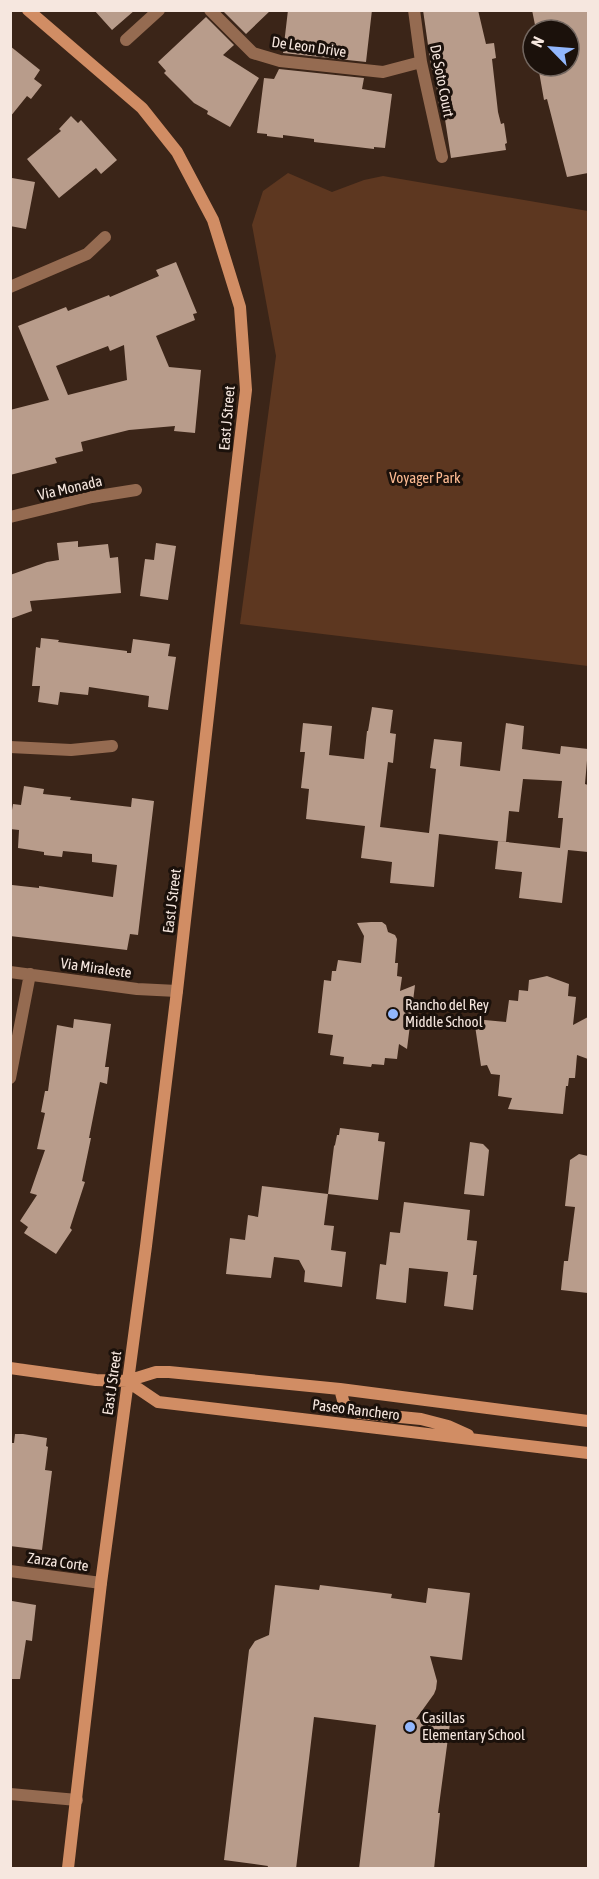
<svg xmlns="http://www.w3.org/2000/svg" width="599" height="1879" font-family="'Asap Condensed',sans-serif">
<rect width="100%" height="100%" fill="#3b2518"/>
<path fill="#5d3720" d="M288,173L332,192L364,180L383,176L588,211V666L240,624L276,356L252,225L263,191Z"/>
<path fill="#b89c8b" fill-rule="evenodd" d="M94,10H135L112,30Z
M222,10H271L246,34Z
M288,10H372L366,62L283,53Z
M423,10H478L486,44L494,43L496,58L492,59L498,112L501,124L504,123L507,143L505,144L506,150L451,158L444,113L441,114L440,111L434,70H432L430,59Z
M532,10H588V173L567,177L547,99L544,100L538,66H569V30H536Z
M206,17L234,45L223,55L259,78L230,127L207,114L208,111L194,103L164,73L166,71L158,62Z
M10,46L40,70L34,79L42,85L31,99L27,96L10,117Z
M279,69L364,78L362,89L392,94L385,148L374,147V149L314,142V139L283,135V138L267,136V134L257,133L264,78L274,79Z
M71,116L78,123L81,120L117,160L101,174L96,168L59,198L27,159L61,131L59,129Z
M12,178L35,182L26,229L10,226V189Z
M176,262L197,313L193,314L195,320L156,336L169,367L201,370L195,433L174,431L175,426L129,430L81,442L83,451L55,458L57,463L10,475V410L49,400L18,326L66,307L68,311L109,295L110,297L159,276L156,270ZM124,345L127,380L68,395L56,366L108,346L110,351Z
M78,541V547L108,544L110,558L118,557L121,593L30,601L32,611L10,619V575L47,562L59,560L57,543Z
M156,543L176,546L168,600L140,596L145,559L154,560Z
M41,638L59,640L58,642L127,651V653H131L133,639L170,644L168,656L176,657L168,710L148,707L149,696L89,687L88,695L60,692L58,705L38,702L40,686H32L36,647L40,648Z
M372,707L393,710L390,733L396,734L393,763L388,762L380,827L429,833L436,769L430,768L434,739L462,742L460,766L500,771L506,723L524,726L522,749L560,754L561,746L588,749L585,784L588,785V852L568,850L562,903L519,898L522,872L495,869L498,841L560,848L563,818H558L562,781L523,779L519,812L509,811L506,842L439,834L434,887L390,883L392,862L361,858L365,826L306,819L309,789L301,788L305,752H300L303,723L332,726L329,755L364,759L367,731H368Z
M24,786L44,789L43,794L71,797L70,800L131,807L132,798L154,801L138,935L130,934L127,950L10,936L12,885L39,888V886L113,897L117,865L92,862V854L63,851L62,857L44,855V852L18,848L19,830L10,829V822L13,804L21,805Z
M371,922H382L386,925L388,932L395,935L397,939L395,963H398L397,976L402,977L400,991L415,985L407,1049L399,1044L397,1059L385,1058L384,1065L372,1064L371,1067L343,1064L344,1057L330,1055L333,1035L318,1033L324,980L331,981L332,971H336L338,960L361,963L364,936L357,923Z
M547,976L569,984L568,996L576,997L573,1025L588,1017V1059L577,1055L575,1078H569L568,1086H566L563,1114L508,1109L512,1098L498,1096L500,1075L491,1074L487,1065L481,1066L474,1019L506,1022L509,1000L518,1001L519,990L528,991L529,980Z
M74,1019L111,1024L105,1067H109L107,1084L100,1082L89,1138H91L82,1181L85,1182L70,1228L72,1230L56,1254L24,1233L28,1227L20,1221L37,1195L30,1193L45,1150L37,1149L45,1113L41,1112L45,1091H48L57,1025L73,1028Z
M340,1128L379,1133L378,1141L385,1142L378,1200L328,1194L334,1146L335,1145L337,1135H339Z
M470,1142L483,1144L489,1150L484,1196L464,1194Z
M579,1154L588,1156V1293L561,1290L564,1261H568L575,1207L565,1206L570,1160Z
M262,1186L328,1194L324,1225L334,1226L331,1250L346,1252L342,1287L304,1282L305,1271L299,1260L274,1257L271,1278L226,1274L230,1238L245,1240L248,1215L258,1217Z
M404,1202L470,1210L467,1240L477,1241L473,1275H477L473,1310L444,1306L448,1272L409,1268L406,1303L376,1299L380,1264L386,1265L390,1232L400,1233Z
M15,1434H23L47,1438L46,1446L48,1447L45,1470L52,1471L42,1550L10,1546V1443H14Z
M275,1585L319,1590L320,1585L392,1594L391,1598L426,1603L428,1588L470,1593L462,1660L430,1656L437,1681L436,1689L434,1694L416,1719L450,1723L438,1813H440L434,1869H359L376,1725L314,1717L296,1869H267L268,1866L224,1860L249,1650L255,1641L269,1635Z
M12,1601L36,1605L32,1641L26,1640L20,1679H10V1602Z"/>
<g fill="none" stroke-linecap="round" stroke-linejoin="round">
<path stroke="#956b51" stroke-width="12" d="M210,10L253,53L280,61L383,72L421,62
M414,10L421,62L442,157
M126,40L159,10
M10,287L87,254L105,237
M10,517L92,497L136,490
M10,747L71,750L112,746
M10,972L137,989L177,991
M10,1078L30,974
M10,1571L101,1583
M10,1794L77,1800"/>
<path stroke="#d18d64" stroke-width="12" d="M28,10L142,108L177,152L213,220L240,307L246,390L215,654L177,991L146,1246L101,1583L68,1868
M10,1368L96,1380L127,1381L156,1372H169L340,1389L588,1421
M127,1381L158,1402L588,1453
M340,1389L344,1404L359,1413L421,1419L448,1426L468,1435"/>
</g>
<g fill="#92b7fd" stroke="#1b110b" stroke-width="2">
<circle cx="393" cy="1014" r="6"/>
<circle cx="410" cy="1727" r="6"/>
</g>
<g text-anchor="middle" stroke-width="6" stroke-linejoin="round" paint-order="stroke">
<g font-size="15" fill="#f6e7df" stroke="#1b110b">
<text transform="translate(309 47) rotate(8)" y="5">De Leon Drive</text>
<text transform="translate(442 81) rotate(79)" y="5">De Soto Court</text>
<text transform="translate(227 418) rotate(-85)" y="5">East J Street</text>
<text transform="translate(70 488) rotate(-13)" y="5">Via Monada</text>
<text transform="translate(172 901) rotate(-83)" y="5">East J Street</text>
<text transform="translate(96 968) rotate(8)" y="5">Via Miraleste</text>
<text transform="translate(112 1383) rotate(-82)" y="5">East J Street</text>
<text transform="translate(356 1410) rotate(7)" y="5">Paseo Ranchero</text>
<text transform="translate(58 1562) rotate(8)" y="5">Zarza Corte</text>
</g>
<g font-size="15" fill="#fcba92" stroke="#1b110b">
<text x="425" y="483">Voyager Park</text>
</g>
<g font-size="15" fill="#f6e7df" stroke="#1b110b" text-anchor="start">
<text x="405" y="1010">Rancho del Rey<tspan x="405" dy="17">Middle School</tspan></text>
<text x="422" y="1723">Casillas<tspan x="422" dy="17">Elementary School</tspan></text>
</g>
</g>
<rect width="599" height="1879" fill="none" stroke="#f6e7df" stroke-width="24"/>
<g transform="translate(551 48) rotate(295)"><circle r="28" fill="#1b110b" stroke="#736760" stroke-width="1.5"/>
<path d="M0-4.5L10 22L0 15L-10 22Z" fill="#92b7fd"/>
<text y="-9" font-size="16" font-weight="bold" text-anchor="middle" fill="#f6e7df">N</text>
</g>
</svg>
